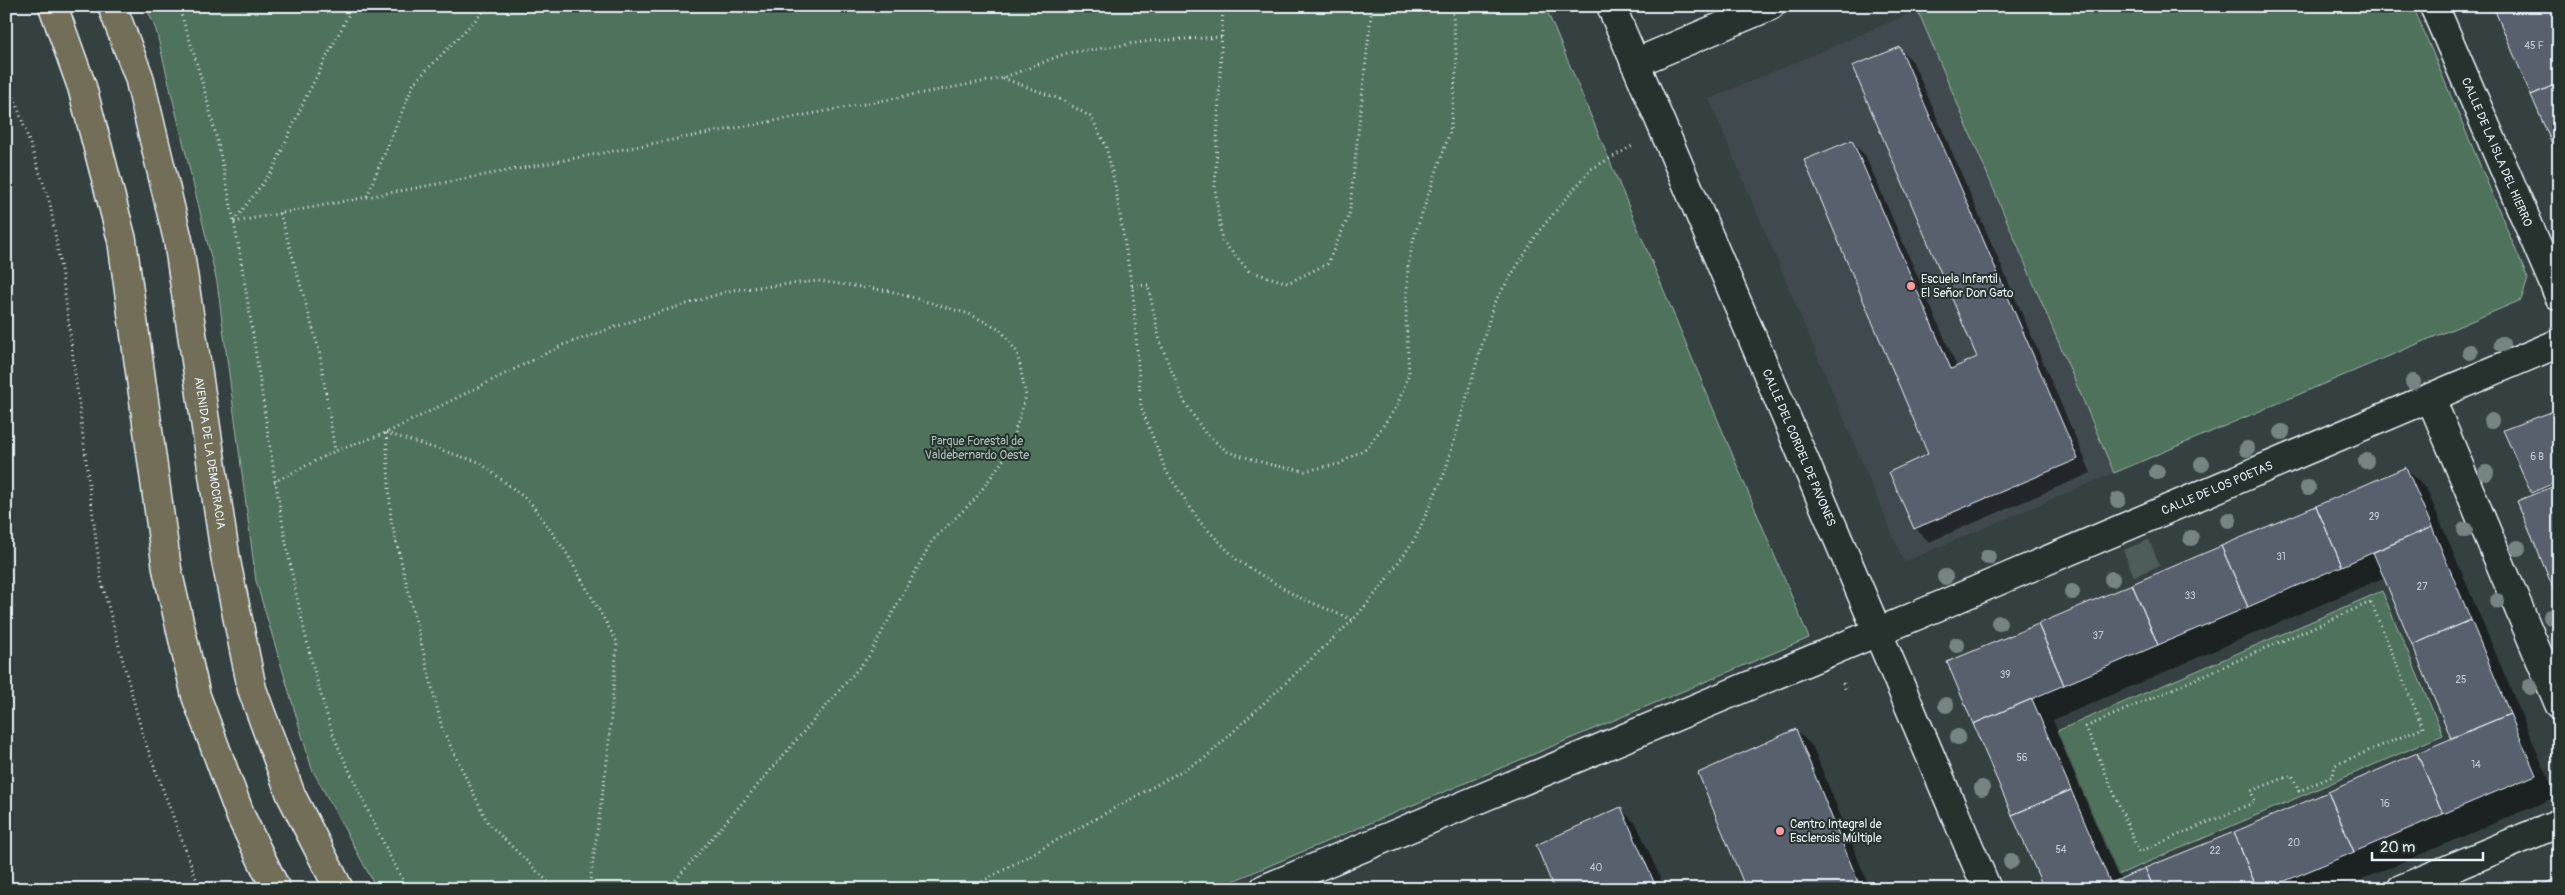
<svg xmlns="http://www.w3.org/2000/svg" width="2565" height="895" font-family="Pangolin,sans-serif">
<rect width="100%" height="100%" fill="#354040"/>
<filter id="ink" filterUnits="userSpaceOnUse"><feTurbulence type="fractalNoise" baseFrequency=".02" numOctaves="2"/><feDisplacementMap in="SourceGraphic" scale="10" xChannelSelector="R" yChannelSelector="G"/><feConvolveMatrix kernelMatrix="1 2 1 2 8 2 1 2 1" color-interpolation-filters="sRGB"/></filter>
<g filter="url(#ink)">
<path fill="#404a4e" d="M1918,10L2114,473L1904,562L1709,99Z"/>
<path fill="#50725c" stroke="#9cb2aa" d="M146,6H1545L1809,638L1214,889H377L312,769L256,581L217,282L156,30Z
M1929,6H2413L2528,279L2521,300L2114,473L1918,11Z
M2382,591L2443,735L2118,875L2057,731Z"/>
<path fill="#0007" fill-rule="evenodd" d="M1690,6H1699L1693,9Z
M1900,48L1913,62L2091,473L1929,542L1915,528L1930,454L1851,142L1865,155L1957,367L1979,357Z
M2559,410V596L2519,502L2535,495L2532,492Z
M2406,468L2427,490L2556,797L2339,889H2046L1949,663ZM2385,577L2453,739L2121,880L2053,720Z
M1796,730L1813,747L1870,889H1748Z
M1620,808L1637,825L1665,889H1556Z"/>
<path fill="#59606e" stroke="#e8f1f8" d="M2493,6H2559V83L2531,95Z
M1900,47L2078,459L1914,529L1889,472L1928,454L1804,160L1852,140L1951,369L1977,357L1852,66Z
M2559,83V160L2531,95Z
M2559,409V481L2531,493L2503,430Z
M2406,467L2432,527L2342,566L2316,506Z
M2559,484V592L2555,593L2517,501Z
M2316,506L2342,566L2248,607L2221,546Z
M2432,527L2471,620L2412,645L2373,552Z
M2221,546L2248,607L2158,645L2132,584Z
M2132,584L2158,645L2064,685L2038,624Z
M2471,620L2510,714L2451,738L2412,645Z
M2038,624L2064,685L1973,724L1947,662Z
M2032,699L2071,790L2012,815L1973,724Z
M2510,714L2536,775L2443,814L2417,753Z
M1796,729L1861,889H1746L1698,773Z
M2417,753L2443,814L2354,852L2328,792Z
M2071,790L2110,882L2096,889H2044L2012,815Z
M2328,792L2354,852L2266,889H2257L2234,832Z
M1621,807L1657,889H1554L1536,845Z
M2234,832L2257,889H2154L2145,868Z
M2145,868L2154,889H2097Z
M2559,877V889H2532Z"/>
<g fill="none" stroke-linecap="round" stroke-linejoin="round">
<path stroke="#505b5c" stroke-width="28" stroke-dasharray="28 14" stroke-linecap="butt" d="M2136,545L2151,581"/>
<defs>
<g id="minor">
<path id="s1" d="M1611,6L1987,889"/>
<path id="s2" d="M2434,6L2559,296"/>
<path d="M1635,63L1770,6"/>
<path d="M2431,399L2559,704"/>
<path id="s3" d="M1264,889L1918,615L2559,343"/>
<path d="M2401,889L2559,823"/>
</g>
<g id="major">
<path d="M53,6L82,87L122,240L167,569L196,696L241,817L276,889"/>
<path id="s4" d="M112,6L139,77L178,240L226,561L252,689L291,795L339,889"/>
</g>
</defs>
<use href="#minor" stroke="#e8f1f8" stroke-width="31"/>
<use href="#major" stroke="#e8f1f8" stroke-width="31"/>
<path stroke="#e8f1f8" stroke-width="3" stroke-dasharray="1 4" stroke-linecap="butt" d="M178,6C262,241 256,495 332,731C338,748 347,765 355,782C371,818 388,854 408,889
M1223,6L1215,187L1222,241L1249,271L1288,283L1327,264L1349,216L1372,6
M6,73L50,203L65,294L101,579L143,736L200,889
M1003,78L1062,100L1091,117L1106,146L1115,185L1133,293L1141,407L1166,471L1200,522L1238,561L1296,596L1353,620
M367,196L414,83L489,6
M280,213L319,350L335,451
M234,221L273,170L305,99L353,6
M234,222L1003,78L1067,53L1151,41L1221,37
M1132,286L1148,285L1160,342L1184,401L1205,433L1228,452L1272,465L1305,471L1339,464L1368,447L1397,406L1409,373L1406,318L1408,267L1414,237L1450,132L1457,62L1452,6
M386,433L479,462L530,502L566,552L617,642L608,754L589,889
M386,433L391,520L442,728L488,823L555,889
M274,482L335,451L386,433L563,345L641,318L732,290L818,281L890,291L969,314L1000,329L1017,352L1026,396L1008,453L976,498L932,541L869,656L668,889
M2371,602L2423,728L2335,765L2333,776L2299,791L2292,775L2251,791L2255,802L2139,852L2086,727Z
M1843,683L1846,691
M969,889L1205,758L1353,620L1381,587L1415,539L1445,472L1494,303L1539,231L1591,169L1634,145"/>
<use href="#minor" stroke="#26332d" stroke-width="28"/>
<use href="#major" stroke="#726e59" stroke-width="28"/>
</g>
<g fill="#768583">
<circle cx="2502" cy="344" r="8"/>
<circle cx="2470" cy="352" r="8"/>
<circle cx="2413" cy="382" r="8"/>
<circle cx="2491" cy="421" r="8"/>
<circle cx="2282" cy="432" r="8"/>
<circle cx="2247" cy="449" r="8"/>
<circle cx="2366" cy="461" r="8"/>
<circle cx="2202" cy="464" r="8"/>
<circle cx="2157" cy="472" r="8"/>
<circle cx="2486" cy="473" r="8"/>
<circle cx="2308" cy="488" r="8"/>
<circle cx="2118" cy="500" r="8"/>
<circle cx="2229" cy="520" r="8"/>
<circle cx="2465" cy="530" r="8"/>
<circle cx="2191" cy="538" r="8"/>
<circle cx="2518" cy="548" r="8"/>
<circle cx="1988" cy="557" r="8"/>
<circle cx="1945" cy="577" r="8"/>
<circle cx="2112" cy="579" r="8"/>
<circle cx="2072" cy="592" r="8"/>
<circle cx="2497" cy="601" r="8"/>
<circle cx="2551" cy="617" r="8"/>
<circle cx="1999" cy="623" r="8"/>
<circle cx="1957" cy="645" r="8"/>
<circle cx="2530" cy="687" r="8"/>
<circle cx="1946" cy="705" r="8"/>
<circle cx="1958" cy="737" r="8"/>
<circle cx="1982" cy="788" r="8"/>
<circle cx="2011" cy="861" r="8"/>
</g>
</g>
<g fill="#ff9aa2" stroke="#26332d" stroke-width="2">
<circle cx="1911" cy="286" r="5"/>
<circle cx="1780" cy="831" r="5"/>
</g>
<g text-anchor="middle" stroke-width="4" stroke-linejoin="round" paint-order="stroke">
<g font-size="10" fill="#c4cdd6">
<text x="2534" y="49">45 F</text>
<text x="2537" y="460">6 B</text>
<text x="2374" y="520">29</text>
<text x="2281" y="560">31</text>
<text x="2422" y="590">27</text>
<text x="2190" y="599">33</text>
<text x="2098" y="639">37</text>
<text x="2005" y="678">39</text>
<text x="2461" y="683">25</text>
<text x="2022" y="761">56</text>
<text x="2476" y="768">14</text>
<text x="2385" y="807">16</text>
<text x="2294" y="846">20</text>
<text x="2061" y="853">54</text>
<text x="2215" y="854">22</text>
<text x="1596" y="871">40</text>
</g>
<g font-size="12" fill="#e8f1f8" stroke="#26332d">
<text dy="4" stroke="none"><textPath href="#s2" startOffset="159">CALLE DE LA ISLA DEL HIERRO</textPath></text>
<text dy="4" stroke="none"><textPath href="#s1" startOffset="480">CALLE DEL CORDEL DE PAVONES</textPath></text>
<text dy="4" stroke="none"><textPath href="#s4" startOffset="459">AVENIDA DE LA DEMOCRACIA</textPath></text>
<text dy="4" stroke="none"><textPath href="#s3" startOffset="1034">CALLE DE LOS POETAS</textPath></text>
</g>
<g font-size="12" fill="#e8f1f8" stroke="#26332d" text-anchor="start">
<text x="1921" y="283">Escuela Infantil<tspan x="1921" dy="14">El Señor Don Gato</tspan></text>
<text x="1790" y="828">Centro Integral de<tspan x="1790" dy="14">Esclerosis Múltiple</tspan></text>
</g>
<g font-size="12" fill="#abbeba" stroke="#26332d">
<text x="977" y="445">Parque Forestal de<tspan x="977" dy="14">Valdebernardo Oeste</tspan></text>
</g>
</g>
<rect width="2565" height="895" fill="none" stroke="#26332d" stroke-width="25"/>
<rect x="12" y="12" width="2540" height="870" fill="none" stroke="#e8f1f8" stroke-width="2" filter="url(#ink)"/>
<path d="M2372 852v8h111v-8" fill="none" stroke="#e8f1f8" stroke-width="2.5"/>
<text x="2380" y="852" font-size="15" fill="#e8f1f8" stroke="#26332d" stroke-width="4" paint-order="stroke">20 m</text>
</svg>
